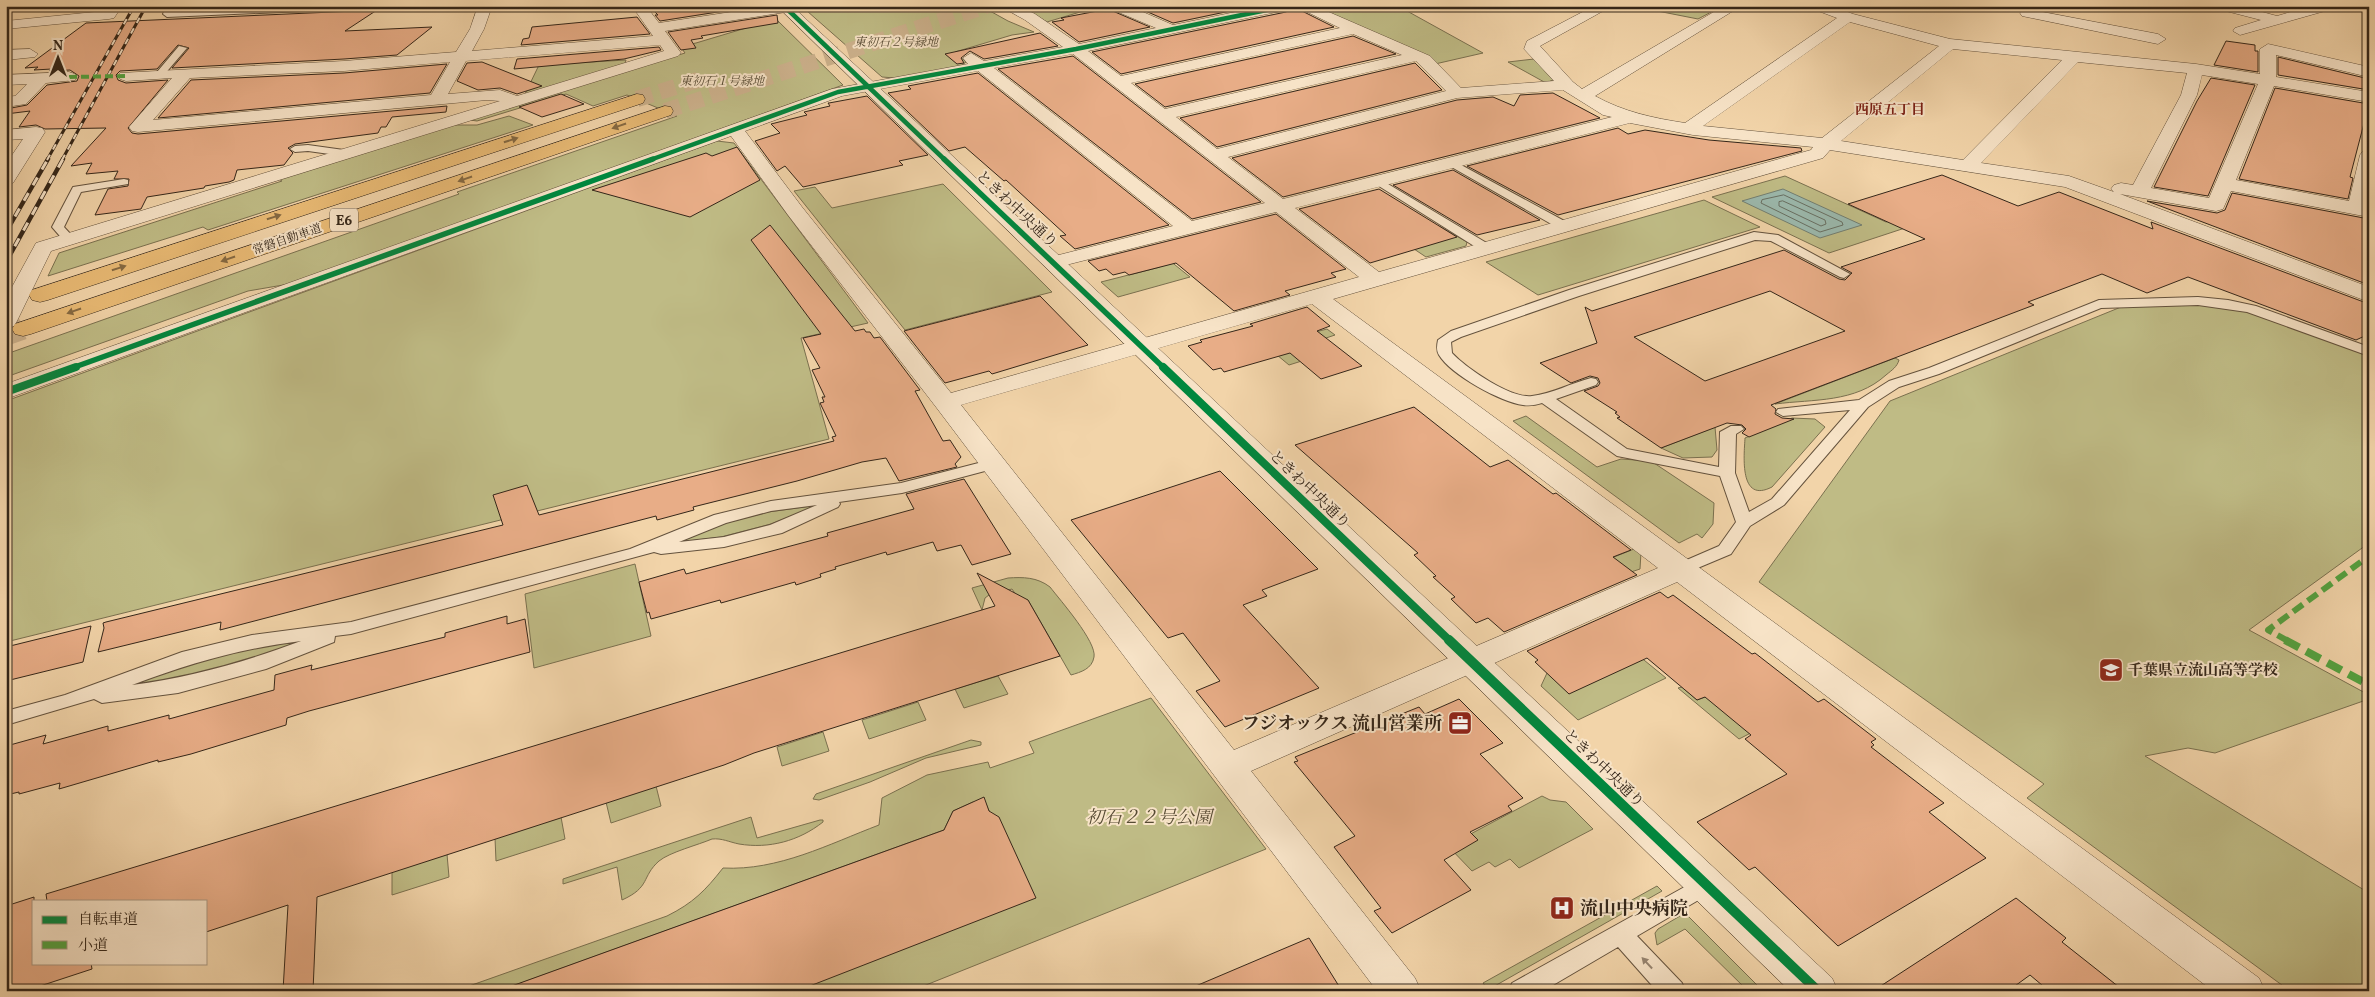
<svg xmlns="http://www.w3.org/2000/svg" width="2375" height="997" font-family="Vollkorn,'Noto Serif JP',serif">
<rect width="100%" height="100%" fill="#f2d4a9"/>
<filter id="stains"><feTurbulence type="fractalNoise" baseFrequency=".004" numOctaves="4"/><feColorMatrix values="0 0 0 0 .2 0 0 0 0 .09 0 0 0 0 .02 0 0 0 .5 -.17"/></filter>
<radialGradient id="worn" r=".72"><stop offset=".6" stop-color="#630" stop-opacity="0"/><stop offset="1" stop-color="#630" stop-opacity=".3"/></radialGradient>
<path fill="#bfbb85" stroke="#7a704f" d="M816,6H981L1008,21L1034,32L1012,35L955,52L966,62L960,67L895,78L882,77L807,11Z
M1019,6H1100L1047,22Z
M1309,6H1398L1483,53L1435,64Z
M1632,6H1703L1717,9L1698,19Z
M776,19L843,85L289,284L248,291L6,377V362L12,352L459,194L457,192L677,116L627,95L593,106L566,94L477,121L470,120L685,53L680,46L696,43Z
M1534,59L1553,80L1546,83L1508,62Z
M626,60L625,64L525,94L539,65Z
M509,116L533,125L208,230L203,227L48,276L59,253L282,181L277,178L454,125H477Z
M717,141L734,143L868,323L801,338L829,439L6,642V401Z
M1785,176L1886,222L1890,221L1905,228L1829,253L1712,197Z
M943,184L1052,292L905,330L794,191L815,187L832,208Z
M1704,200L1760,227L1538,295L1486,262Z
M1439,226L1467,242L1466,246L1426,257L1396,237Z
M1164,256L1190,277L1118,297L1101,282L1160,267Z
M2207,302L2246,311L2369,355V543L2249,630L2369,695V699L2215,753L2188,748L2145,756L2369,893V991H2290L2027,798L2044,784L1759,582L1890,401L2121,307Z
M1327,329L1335,335L1311,343L1324,354L1289,365L1265,345Z
M1895,358L1899,360C1897,367 1892,370 1886,375C1855,403 1814,399 1775,404Z
M1526,416L1597,467L1621,459L1651,461L1714,503L1713,524L1702,538L1697,534L1679,543L1513,421Z
M1792,418L1815,419L1825,427L1772,487C1739,504 1744,456 1745,438Z
M1715,427L1717,450L1712,457L1683,458L1661,448Z
M819,505L771,524L721,537L673,543L722,524L768,512Z
M1634,549L1641,552L1640,569L1622,575L1599,563Z
M635,564L651,636L534,668L525,594Z
M1008,578C1023,577 1037,577 1050,587C1060,600 1097,642 1094,657C1092,669 1081,672 1071,675L1028,600L1018,598L1012,589L989,595L985,598L982,610L972,588Z
M309,639L250,661L192,677L123,687L189,663L247,648Z
M1628,647L1666,678L1578,720L1541,686L1547,673Z
M998,676L1008,694L964,708L955,689Z
M1682,687L1697,700L1705,697L1798,709L1739,739L1678,688Z
M1151,698L1266,849L911,991H797L990,813L986,804L973,802L953,811L944,830L499,991H455L667,916C693,903 705,891 723,868C778,871 829,844 879,825L882,798L927,775L988,762L990,768L1034,753L1029,742Z
M918,702L926,720L869,739L862,720Z
M823,732L829,751L782,766L777,747Z
M971,740L981,742V745L926,758L870,782L819,800L813,799L816,794Z
M656,786L661,806L611,823L606,802Z
M1542,796L1550,800L1566,802L1593,829L1519,868L1510,859L1495,867L1489,862L1472,871L1448,846Z
M561,817L565,839L496,861L495,838Z
M751,817L757,838L820,820H823V822C799,841 769,849 739,844C729,842 722,838 712,839C698,845 670,852 659,861C641,877 651,887 622,900L617,867L563,884V879Z
M447,854L449,877L392,895V871Z
M1657,886L1662,891L1493,987H1486L1483,983Z
M1685,913L1763,991H1748L1685,929L1657,945L1655,933L1658,929Z"/>
<path fill="#9bb8ac" stroke="#727e71" d="M1783,189L1862,225L1820,238L1742,201Z"/>
<g fill="none" stroke-linecap="round" stroke-linejoin="round">
<path stroke="#686f62" stroke-width="1" d="M1784,195L1842,222L1843,225L1820,232L1761,203L1762,200Z
M1783,201L1825,220L1826,224L1821,226L1779,206V202Z"/>
</g>
<path fill="#e8ad87" stroke="#342619" fill-rule="evenodd" d="M649,6H756L660,21L655,15H658Z
M1134,6H1254L1173,23Z
M1294,7L1334,27L1121,74L1092,52L1286,12Z
M1108,9L1150,27L1079,42L1052,22L1064,20L1061,18Z
M377,10L345,31L432,27L397,55L344,59L172,68L189,48L178,45L157,69L120,71L116,75L118,80L126,83L168,80L128,128L132,133L138,134L447,106L446,112L392,117L386,127H381L378,133L295,144L288,148L293,153L284,165L237,170L234,180L229,182L205,186L204,188L147,197L141,209L95,215L108,189L128,186L129,179H114L118,171L86,174L92,163L71,166L106,128L45,129L36,125L19,127L30,111L6,114V109L27,105L47,85L77,81L79,76L70,70L49,71L52,69L34,70L38,67L25,68L86,23Z
M777,15L778,23L701,36L703,38L691,40L696,48L681,50L668,32Z
M637,17L650,34L521,45L523,39L529,38L532,27Z
M1040,33L1058,46L984,59L970,51L961,58L964,63L957,64L945,54Z
M1353,36L1396,54L1165,107L1135,84Z
M2226,41L2255,45V51H2258V72L2214,65Z
M659,47L661,50L624,59L514,69L517,59Z
M1073,56L1261,202L1192,219L998,69Z
M2278,57L2369,79V90L2278,75Z
M482,62L542,86L517,94L500,88L478,90L457,81L467,63Z
M1415,63L1442,90L1217,147L1180,118Z
M447,64L430,93L158,118L191,80L344,73Z
M978,73L1169,225L1075,249L1060,236L1066,235L1006,180L1004,181L965,147L949,151L888,93L911,89L908,86Z
M2211,78L2255,85L2208,196L2154,187L2197,101Z
M2275,88L2369,104L2350,177L2353,178L2348,199L2239,179Z
M1553,93L1600,118L1283,197L1232,158L1457,100L1493,97L1514,106L1520,95Z
M561,94L584,104L542,117L519,107Z
M867,96L928,155L899,161L903,165L803,187L785,166L777,171L755,141L780,133L771,124L807,115L804,112L830,106L828,103H829Z
M1618,128L1628,134L1645,130L1709,140L1801,148L1802,151L1558,215L1467,166Z
M737,147L760,180L690,217L592,190L706,153L712,156Z
M1453,170L1540,220L1477,235L1393,185Z
M1942,175L2018,206L2059,192L2153,229L2151,222L2369,304V334L2356,340L2188,277L2147,293L2102,274L2028,302L2034,305L1771,405L1776,409L1775,414L1782,418L1794,419L1749,437L1742,433L1746,429L1742,425L1727,423L1661,448L1617,418L1620,417L1615,413L1617,412L1584,391L1598,386L1600,383L1598,378L1590,376L1571,383L1540,363L1597,343L1585,307L1592,311L1784,250L1839,279L1845,280L1852,273L1841,267L1925,239L1848,204ZM1770,291L1845,331L1705,381L1634,337Z
M1379,189L1457,237L1370,263L1299,209Z
M2232,193L2369,219V285L2147,201L2217,213L2225,210Z
M1276,214L1346,269L1331,273L1336,277L1285,291L1290,295L1234,311L1176,263L1129,275L1125,272L1113,275L1106,269L1099,271L1088,261Z
M770,225L855,331L864,329L866,332H870L874,338L880,337L920,390L915,391L943,441L950,440L961,457L955,464L957,467L899,481L886,458L862,462L797,481L693,507L694,510L657,520L656,516L220,630L221,622L98,652L104,628L103,623L106,622L503,525L493,495L527,485L539,515L834,441L832,437L836,436L820,403L824,402L822,397H825L812,370L820,368L803,338L821,334L751,240Z
M1040,296L1088,345L992,374L989,371L945,383L904,331Z
M1307,307L1330,326L1317,331L1362,366L1321,379L1290,353L1224,372L1221,368L1213,370L1188,346L1202,342L1200,340L1253,326L1250,324Z
M1414,407L1490,467L1508,460L1553,494L1556,493L1585,515L1631,550L1613,557L1637,575L1504,632L1488,618L1476,623L1451,599L1455,597L1433,577L1436,576L1414,555L1418,553L1295,445Z
M1220,471L1318,569L1262,590L1267,596L1243,605L1319,688L1225,727L1196,691L1220,681L1183,633L1168,638L1071,520Z
M964,479L1011,554L972,565L961,545L937,551L933,542L887,555L886,552L835,567L836,569L820,574L821,577L796,585L795,582L721,603L720,600L651,619L649,612L647,613L639,582L684,569L686,574L828,536L827,533L914,509L906,494Z
M977,573L1028,600L1060,656L754,753L724,765L317,897L313,991H283L288,905L206,932V901H47L46,894L995,606Z
M1660,592L1668,598L1673,595L1752,654L1755,653L1818,702L1824,699L1876,739L1871,742L1874,745L1871,747L1944,803L1929,812L1986,858L1838,946L1755,867L1749,870L1697,822L1787,774L1745,739L1751,735L1705,697L1697,700L1647,658L1569,694L1535,662L1538,660L1527,651Z
M507,616V624L525,619L530,652L309,711L287,718L286,725L191,754L158,762V760L59,789L60,783L19,794V792L6,795V758L10,745L46,735L43,744L108,726V731L169,715V719L274,690L275,675L312,665L311,670L445,637V633Z
M91,626L83,662L6,681V647Z
M1459,699L1503,743L1480,754L1523,798L1508,806L1512,811L1470,832L1478,840L1444,860L1471,890L1392,933L1374,911L1381,908L1334,847L1355,836L1294,762L1298,761L1295,757L1419,707L1425,714Z
M984,797L989,811L999,817L1036,898L797,991H510L509,987L944,830L953,811Z
M34,897V963H91L92,969L25,991H6V906Z
M2016,898L2066,938L2062,942L2124,991H2049L2030,975L2008,991H1873Z
M1309,938L1342,991H1184Z"/>
<g fill="none" stroke-linecap="round" stroke-linejoin="round">
<path stroke="#ccb18c" stroke-width="16" stroke-dasharray="16 8" stroke-linecap="butt" d="M637,99L698,80
M665,111L986,6"/>
<path stroke="#ccb18c" stroke-width="21" stroke-dasharray="21 11" stroke-linecap="butt" d="M6,335L23,329"/>
<defs>
<path id="service" d="M166,6H174L172,11L286,6H353L349,9L167,17L163,14Z
M482,6H508L485,11L482,10Z
M2166,6H2175V7L2171,10Z
M179,46L187,48L163,76H157V72Z
M308,145L344,150L349,153L344,156L308,151L295,152L290,149L295,146Z
M1452,160L1568,223L1570,226L1568,229H1560L1448,165L1447,163Z
M1378,178L1490,245L1492,248L1486,252L1482,251L1374,183L1372,181Z
M124,179L128,180V184L81,192L64,227L75,239L73,242H65L52,227L73,187Z
M1754,232L1778,235L1850,274L1844,278L1840,277L1771,241L1755,240L1579,296L1461,337L1451,342L1452,353C1466,368 1511,399 1532,396C1552,394 1571,383 1591,378L1596,379L1598,382L1596,385L1556,399L1627,449L1719,467L1720,432L1731,426H1741L1744,429L1736,434L1735,473L1749,512L1772,499L1850,410L1783,416L1776,412L1778,409L1859,400L1889,381L1929,368L2099,300L2198,297L2228,300L2256,306L2369,347V356L2247,312L2198,305L2101,308L1939,374L1899,387L1868,407L1784,505L1750,526L1731,554L1681,575L1675,573L1672,569L1675,565L1719,546L1736,522L1720,476L1617,456L1542,403C1536,405 1530,406 1523,405C1501,402 1451,375 1439,355C1436,350 1437,345 1438,340L1451,331L1569,290Z
M994,459L1000,461L1002,464L1000,467L902,493L839,502L840,504L838,507L782,533L724,547L661,554L654,552L351,634L335,636L334,642L266,669L178,693L102,703L94,699L6,725V711L65,695L182,652L252,635L351,622L630,549L714,515L771,501L901,483ZM817,505L770,525L724,537L679,542L726,523L771,511ZM301,641C245,662 192,677 132,685C191,663 239,649 301,641Z
M1706,875L1714,877L1717,884L1714,891L1637,936L1682,983L1685,991H1657L1618,947L1543,991H1509L1512,983Z"/>
<path id="minor" d="M108,6H122L114,18L109,19L6,29V21L104,11Z
M478,6H492L484,29L472,51L653,36L632,6H646L659,23L770,6H806L799,10L665,31L681,53L678,56L51,251L17,321L14,326L6,328V298L36,243L500,101L487,100L138,132L132,131L129,127L172,78L126,81L120,79L118,76L120,73L344,61L456,52L470,29ZM660,45L664,51L517,96L500,90L448,94L466,61ZM450,62L431,95L153,120L190,78L344,71Z
M1000,6H1019L1035,14L1079,44L1156,28L1111,9L1109,6H1129L1173,25L1264,6H1293L1286,10L1088,51L1121,76L1340,28L1295,6H1315L1430,56L1461,88L1554,81L1524,49L1527,41L1594,6H1612L1540,46L1573,82L1582,89L1724,6H1741L1595,96C1624,112 1653,118 1685,123L1837,18L1813,9L1811,6H1832L1853,14L1950,39L2196,64L2260,74V49L2268,44L2369,67V77L2276,55V77L2369,92V102L2274,86L2236,180L2349,201L2360,155L2363,151L2369,150V217L2231,191L2223,209L2216,211L2120,194L2369,287V302L2065,187L1830,150L1823,158L1333,299L2259,978L2265,991H2213L1677,582L1251,771L1415,978L1421,991H1377L936,407L788,215L731,136L6,399V384L832,89L968,64L963,58L971,53L984,61L1063,47L1025,20ZM1850,22L1939,46L1822,138L1703,126ZM1353,34L1402,55L1165,109L1131,83ZM1953,49L2062,60L1963,160L1841,141ZM1073,54L1265,203L1192,221L994,68ZM1416,61L1446,91L1217,149L1176,117ZM2078,62L2187,73L2181,95L2133,185L2121,183L2114,185L2111,189L2114,192L2069,176L1981,163ZM978,71L1173,226L1047,258L1043,262L1047,266L1054,268L1276,212L1359,277L951,393L802,207L745,131L842,96ZM2202,75L2258,84L2209,198L2151,188L2197,95ZM1563,90L1603,115L1612,117L1283,199L1228,157L1457,98ZM1630,123L1693,135L1813,147L1811,150L1379,272L1295,208ZM1312,304L1658,568L1234,750L961,405Z
M2216,6H2240L2277,16L2311,6H2334L2332,9L2240,35L2233,31L2235,28L2261,20L2218,9Z
M2027,9L2158,34L2166,39L2158,44L2022,16L2020,13L2022,10Z
M30,49L38,54L35,57L6,60V50Z
M69,72L75,74L77,77L75,80L46,83L26,104L6,107V97L15,96L27,84L6,85V75Z
M36,127L42,128L45,132L13,183L6,185V164L23,139L6,140V130Z"/>
<path id="tertiary" d="M777,6H792L1832,978L1838,991H1790Z"/>
<path id="motorway" d="M637,94L643,95L645,99L643,103L48,300L40,302L32,300L29,295L32,290Z
M665,106L671,107L673,111L671,115L31,334L23,336L15,334L12,329L15,324Z"/>
</defs>
<use href="#service" stroke="#64523d" stroke-width="2"/>
<use href="#minor" stroke="#64523d" stroke-width="1"/>
<use href="#tertiary" stroke="#64523d" stroke-width="1"/>
<use href="#motorway" stroke="#342619" stroke-width="1"/>
<use href="#service" fill="#f7e3c7" fill-rule="evenodd"/>
<use href="#minor" fill="#f7e3c7" fill-rule="evenodd"/>
<use href="#tertiary" fill="#f7e3c7" fill-rule="evenodd"/>
<use href="#motorway" fill="#e9ba74" fill-rule="evenodd"/>
<defs>
<path id="rail-far1" d="M47,160L134,6
M62,160L146,6"/>
<path id="rail" d="M6,232L48,159
M6,262L63,159"/>
</defs>
<use href="#rail-far1" stroke="#342619" stroke-width="3"/>
<use href="#rail" stroke="#342619" stroke-width="4.5"/>
<use href="#rail-far1" stroke="#f7e3c7" stroke-width="2" stroke-dasharray="6" stroke-linecap="butt"/>
<use href="#rail" stroke="#f7e3c7" stroke-width="3" stroke-dasharray="9" stroke-linecap="butt"/>
<path stroke="#53a340" stroke-width="4" stroke-dasharray="8 4" stroke-linecap="butt" d="M69,77L126,76"/>
<path stroke="#53a340" stroke-width="6" stroke-dasharray="12 6" stroke-linecap="butt" d="M2288,641L2268,630L2369,556"/>
<path stroke="#53a340" stroke-width="8" stroke-dasharray="16 8" stroke-linecap="butt" d="M2285,640L2369,685"/>
<defs>
<path id="cycleway-far3" d="M784,6L945,160
M650,160L838,92L1076,49L1286,6"/>
<path id="cycleway-far2" d="M944,159L1164,368
M72,368L653,159"/>
<path id="cycleway-far1" d="M1163,367L1450,641
M6,392L76,367"/>
<path id="cycleway" d="M1449,640L1818,991"/>
</defs>
<use href="#cycleway-far3" stroke="#f7e3c7" stroke-width="6"/>
<use href="#cycleway-far2" stroke="#f7e3c7" stroke-width="8"/>
<use href="#cycleway-far1" stroke="#f7e3c7" stroke-width="11"/>
<use href="#cycleway" stroke="#f7e3c7" stroke-width="13"/>
<use href="#cycleway-far3" stroke="#00873e" stroke-width="4.5"/>
<use href="#cycleway-far2" stroke="#00873e" stroke-width="5.5"/>
<use href="#cycleway-far1" stroke="#00873e" stroke-width="8"/>
<use href="#cycleway" stroke="#00873e" stroke-width="10"/>
</g>
<defs><path id="oneway-solid" d="M-6-.8H1V-3.2L6.5 0L1 3.2V.8H-6Z" transform="scale(1.25)"/></defs>
<g fill="#856942">
<use href="#oneway-solid" transform="translate(619 126) rotate(161)"/>
<use href="#oneway-solid" transform="translate(511 140) rotate(-18)"/>
<use href="#oneway-solid" transform="translate(465 179) rotate(161)"/>
<use href="#oneway-solid" transform="translate(274 217) rotate(-18)"/>
<use href="#oneway-solid" transform="translate(228 259) rotate(161)"/>
<use href="#oneway-solid" transform="translate(119 268) rotate(-18)"/>
<use href="#oneway-solid" transform="translate(74 311) rotate(161)"/>
</g>
<use fill="#968470" href="#oneway-solid" transform="translate(1647 963) rotate(-133)"/>
<defs>
<symbol id="school-square" viewBox="-11 -11 22 22"><rect x="-9" y="-9" width="18" height="18" rx="4" fill="#8f2418" stroke="#f7e3c7"/><path d="M0-5L7-2L0 1L-7-2ZM-4 1L0 2.5L4 1V4Q0 6-4 4Z" fill="#fff"/></symbol>
<symbol id="office-square" viewBox="-11 -11 22 22"><rect x="-9" y="-9" width="18" height="18" rx="4" fill="#8f2418" stroke="#f7e3c7"/><path d="M-6-3h4V-5.5h4V-3h4V5H-6ZM-1-4.5V-3h2v-1.5ZM-6 0V1H6V0Z" fill="#fff"/></symbol>
<symbol id="hospital-square" viewBox="-11 -11 22 22"><rect x="-9" y="-9" width="18" height="18" rx="4" fill="#8f2418" stroke="#f7e3c7"/><path d="M-5-5h3v3.5h4V-5h3V5h-3V1.5h-4V5h-3Z" fill="#fff"/></symbol>
</defs>
<g fill-rule="evenodd">
<use href="#school-square" x="2097" y="656" width="28" height="28"/>
<use href="#office-square" x="1446" y="709" width="28" height="28"/>
<use href="#hospital-square" x="1548" y="894" width="28" height="28"/>
</g>
<g text-anchor="middle" stroke-width="4" stroke-linejoin="round" paint-order="stroke">
<g font-size="12" font-style="italic" fill="#574b34" stroke="#f7e3c7">
<text x="896" y="46">東初石２号緑地</text>
<text x="722" y="85">東初石１号緑地</text>
</g>
<g font-size="12" fill="#342619" stroke="#f7e3c7">
<text transform="translate(287 239) rotate(-19)" y="4">常磐自動車道</text>
</g>
<g font-size="14" font-weight="bold" fill="#7a1f14" stroke="#f7e3c7">
<text x="1890" y="114">西原五丁目</text>
</g>
<rect fill="#f7e3c7" stroke="#6e5f4d" stroke-width="1" x="330" y="208.5" width="28" height="23" rx="4"/>
<g font-size="14" font-weight="bold" fill="#342619">
<text x="344" y="225">E6</text>
</g>
<g font-size="15" fill="#342619" stroke="#f7e3c7">
<text transform="translate(1017 209) rotate(43)" y="5">ときわ中央通り</text>
<text transform="translate(1310 489) rotate(44)" y="5">ときわ中央通り</text>
<text transform="translate(1604 768) rotate(44)" y="5">ときわ中央通り</text>
</g>
<g font-size="15" font-weight="bold" fill="#342619" stroke="#f7e3c7" text-anchor="start">
<text x="2128" y="675">千葉県立流山高等学校</text>
</g>
<g font-size="18" font-weight="bold" fill="#342619" stroke="#f7e3c7" text-anchor="end">
<text x="1442" y="729">フジオックス 流山営業所</text>
<text x="1580" y="914" text-anchor="start">流山中央病院</text>
</g>
<g font-size="18" font-style="italic" fill="#574b34" stroke="#f7e3c7">
<text x="1149" y="823">初石２２号公園</text>
</g>
</g>
<rect width="2375" height="997" fill="none" stroke="#f2d4a9" stroke-width="25"/>
<rect x="8" y="8" width="2360" height="982" fill="none" stroke="#342619" stroke-width="2.5"/>
<rect x="12" y="12" width="2350" height="972" fill="none" stroke="#342619"/>
<rect x="32" y="900" width="175" height="65" fill="#f7e3c7" stroke="#a99781"/>
<rect x="42" y="916" width="25" height="8" fill="#00873e" stroke="#a99781"/>
<text x="78" y="924" font-size="15" fill="#342619">自転車道</text>
<rect x="42" y="941" width="25" height="8" fill="#53a340" stroke="#a99781"/>
<text x="78" y="950" font-size="15" fill="#342619">小道</text>
<g transform="translate(58 58)" stroke="#f7e3c7" stroke-width="4" paint-order="stroke">
<path d="M0-4L9 19L0 12L-9 19Z" fill="#342619"/>
<text y="-8" font-size="14" font-weight="bold" text-anchor="middle" fill="#342619">N</text>
</g>
<rect width="100%" height="100%" filter="url(#stains)"/>
<rect width="100%" height="100%" fill="url(#worn)"/>
</svg>
